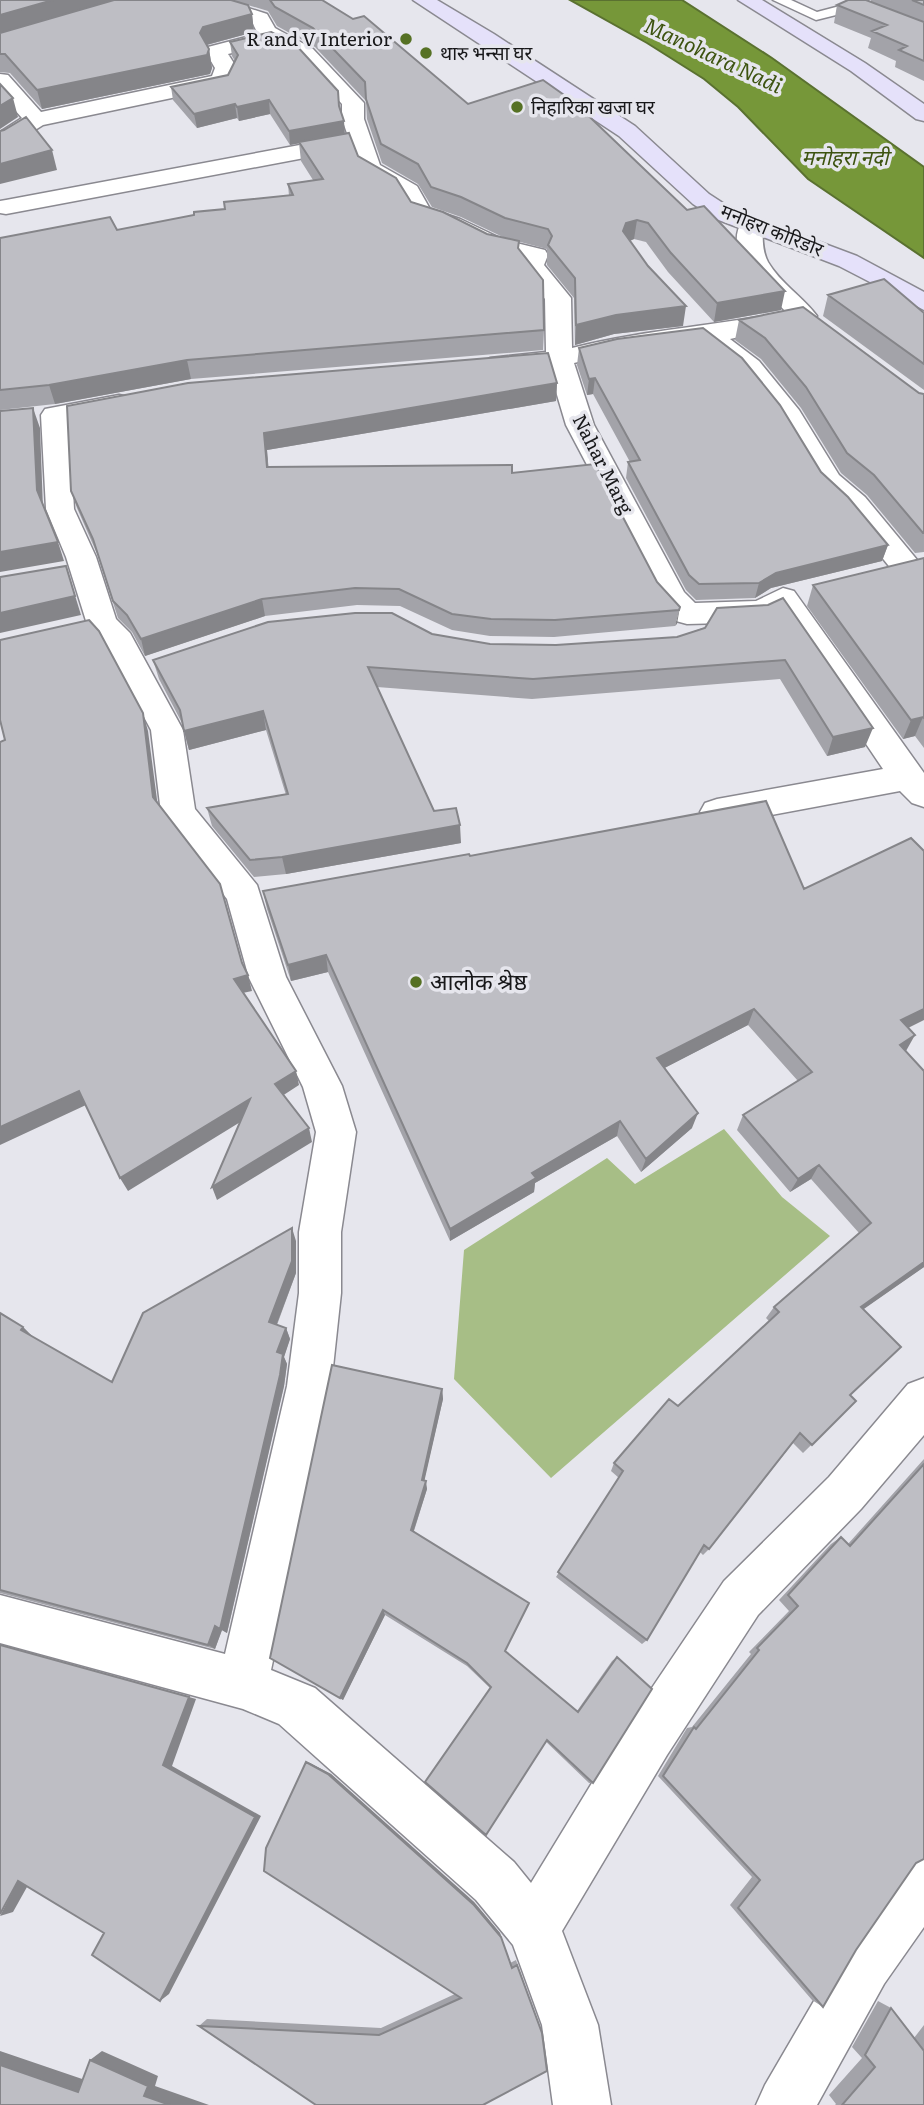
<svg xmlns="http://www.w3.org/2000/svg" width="924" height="2105" font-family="Literata,'Noto Sans Devanagari',serif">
<rect width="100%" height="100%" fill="#e6e6ed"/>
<path fill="#a7be86" d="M724,1129L782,1197L830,1236L551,1478L454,1379L464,1250L607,1158L635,1184Z"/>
<path fill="#769739" stroke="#5a7130" stroke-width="2" d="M570,0H682L772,58L924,167V258L808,179L738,107L704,79L647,43Z"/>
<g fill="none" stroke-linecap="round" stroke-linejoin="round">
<defs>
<path id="service" d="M773,0H791L817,12L855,2L862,6L860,9L816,20Z"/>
<path id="minor" d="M193,0H223L267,14L275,28L313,49L364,103V119L380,165L417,186L430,209L460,219L504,240L545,250L548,255L544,265L571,298L572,348C642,330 715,326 786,312C766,290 720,253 743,220H759C766,230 759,245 768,262C780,283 803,297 817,316L813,321L730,339L759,361L799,410L839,475L865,497L918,561L922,568L918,575L907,578L896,575L845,511L819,487L778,420L741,373L702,342L615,353L574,363L594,425L684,592L695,603L756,601L783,588L794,591L924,773V807L912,803L900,791L717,825L705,821L700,812L705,803L717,799L883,769L779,615L763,622L687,624L676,621L661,605L566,425L549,368L499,372L490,370L486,364L490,358L546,352L545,299L519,266L522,259L487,251L444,229L412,219L399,195L362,174L352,149L6,214L0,213V201L6,200L348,136L342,119V104L299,57L273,43L228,54L237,68L229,86L43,125L8,147L0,149V132L22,118L0,93V74L8,75L41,112L212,76L215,68L205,51L208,47L258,34L252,22L196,4Z
M119,395L129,397L133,403L129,409L69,421L74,509L96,557L116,619L130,633L183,730L195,809L257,885L286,977L342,1086L356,1132L341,1232V1293L331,1386L271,1670L315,1688L514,1862L531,1883L631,1719L724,1581L829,1477L908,1384L924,1378V1435L861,1509L758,1615L667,1755L562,1931L598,2025L611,2105H553L542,2025L513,1945L476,1900L279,1724L243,1709L0,1643V1595L225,1654L287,1386L299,1293V1232L316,1132L303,1087L249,978L227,899L161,813L151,730L107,648L87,624L66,557L46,509L41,415L45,409Z
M924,1854V1927L884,1984L817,2105H756L765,2085L846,1946L905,1862Z"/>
<path id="secondary" d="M413,0H437L494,34L635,126L709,194L732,209L857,256L924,292V310L839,266L716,219L693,204L619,136Z
M738,0H762L865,63L924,104V121L916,119L851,71Z"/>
</defs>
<use href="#service" stroke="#8a8990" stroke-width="3"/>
<use href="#minor" stroke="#8a8990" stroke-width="3"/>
<use href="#secondary" stroke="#8a8990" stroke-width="3"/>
<use href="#service" fill="#fff" fill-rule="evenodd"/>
<use href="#minor" fill="#fff" fill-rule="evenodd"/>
<use href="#secondary" fill="#e5e1fa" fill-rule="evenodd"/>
</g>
<path fill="#a3a3a9" d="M0,0L252,14L254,32L207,45L209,49L212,68L210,74L42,109L10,73L0,72Z
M231,0H322L468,104L781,310L714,322L668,272L646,242L634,239L630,241L683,326L614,334L575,345L574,298L547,265V249L505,238L461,217L432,207L418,184L382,163L367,119L366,101L315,47L277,26L268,11Z
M871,0H924V81L895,67L896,61L868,48L871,38L834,23L837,5L871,2Z
M230,42L339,109L344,134L358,156L411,202L487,234L519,241V249L544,330L543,350L191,379L55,404L0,410V238L117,230L289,196L288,184L313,180L301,161L299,143L290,145L270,114L239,121L237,118L197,128L173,100L171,87L228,75L235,61L232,56Z
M828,295L924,313V390L823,316Z
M739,320L919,393L924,394V552L915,553L867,495L841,473L801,408L761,359L735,340Z
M579,348L821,472L888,545L882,561L771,588L755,598L696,600L686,590L626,478L628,462H630L593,394L587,395L577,365Z
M557,383L556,401L267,450L268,467L512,473L657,582L680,607L675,626L554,637L490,636L452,630L400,606L357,605L265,616L145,656L132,632L118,618L98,556L77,508L71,491Z
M924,558V748L915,736L903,739L807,606L813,585Z
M768,605L865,747L827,756L780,679L532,699L377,687L434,811L461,843L286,874L254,877L212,826L207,808L286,795L266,730L189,750L182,723L159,679L153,660L432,634L490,644L556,645L677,637Z
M470,856L804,889L908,1028L905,1051L924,1071V1267L863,1309L850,1395L856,1401L803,1453L793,1443L709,1549L703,1555L700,1552L647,1640L642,1644L556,1577L619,1478L611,1471L614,1463L678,1406L769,1321L766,1318L774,1307L859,1233L811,1179L790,1192L737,1130L743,1115L798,1081L748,1025L664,1068L692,1128L641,1172L617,1136L535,1183L534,1192L450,1241L328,972L291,981L267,909L263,891Z
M296,1241V1273L277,1325L286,1328L290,1339L284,1357L287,1364L284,1386L227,1633L222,1630L215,1649L0,1593V1313L23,1327L34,1338L112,1382Z
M442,1389L443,1399L424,1480L427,1489L414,1531L506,1652L577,1711L612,1661L617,1657L593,1783H589L467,1666L385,1615L343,1700L270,1658Z
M924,1459V1859L916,1863L856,1950L823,2007L812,2000L730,1905L752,1877L658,1776L687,1728L692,1727L751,1654L749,1652L789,1611L779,1600L831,1544L841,1537L848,1544Z
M306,1762L310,1763L331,1774L474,1902L500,1933L510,1963L516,1960L539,2026L547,2071L199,2026L207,2019L381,2028L455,1994Z
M878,2001L891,2008L914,2038L924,2025V2105H835L836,2104L829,2095L862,2058L852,2047Z"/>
<path fill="#858589" d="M53,0H114L0,35V15Z
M252,14L254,32L206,45L200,33L203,27Z
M209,49L212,68L210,74L42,109L37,90Z
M13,98L18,117L0,129V106Z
M269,100L270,114L239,121L237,107Z
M235,104L237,118L197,128L194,114Z
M344,121L345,135L290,145L289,131Z
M52,150L57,170L0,184V164Z
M637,220L634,239L624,243L623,231L626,223Z
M785,291L781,310L714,322L717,303Z
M686,306L683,326L614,334L575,345L576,325L616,315Z
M187,360L191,379L55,404L49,385Z
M595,378L593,394L587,395L589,379Z
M557,383L556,401L267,450L270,485L264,433Z
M33,408L40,428L43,509L37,490Z
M58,542L64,561L0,572V552Z
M888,545L882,561L771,588L755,598L759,583L776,573Z
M66,566L81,615L0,633V613Z
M262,599L265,616L145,656L141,639Z
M680,607L677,624L675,626L679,610Z
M263,711L266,730L189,750L184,731Z
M143,713L148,731L159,815L153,797Z
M923,717L915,736L903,739L911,720Z
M873,728L865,747L827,756L833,737Z
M460,825L461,843L286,874L282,857Z
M326,955L328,972L291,981L288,965Z
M248,975L252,991L238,994L234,979Z
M754,1009L748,1025L653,1074L657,1058Z
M924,1009V1020L892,1036L901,1020Z
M915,1035L906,1051L900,1045Z
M296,1071L299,1085L279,1098L275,1084Z
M79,1091L86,1105L0,1145V1127Z
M250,1099L255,1113L128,1191L120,1178Z
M698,1113L692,1128L641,1172L646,1159Z
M620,1121L617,1136L535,1183L534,1192L450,1241V1229L532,1173Z
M309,1128L312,1142L217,1200L212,1187Z
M819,1165L811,1179L790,1192L798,1179Z
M292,1228L296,1241V1273L273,1334L269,1322Z
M924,1262V1267L851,1318L861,1307Z
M23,1327L34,1338L21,1330Z
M286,1328L290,1339L284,1357L287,1364L284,1386L227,1633L220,1629L277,1352Z
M442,1389L443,1399L423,1487L422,1480Z
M426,1481L427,1489L412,1536L411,1530Z
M383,1610L385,1615L343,1700L340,1698Z
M215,1626L222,1630L215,1649L208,1645Z
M189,1697L196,1699L172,1766L261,1816L169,1994L160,2001L163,1765Z
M306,1762L310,1763L331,1774L474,1902L500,1933L510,1963Z
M32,1878L13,1912L0,1916L18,1881Z
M0,2051L91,2082L78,2092L0,2065Z
M102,2051L158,2076L155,2086L209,2105H170L144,2096L90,2060Z"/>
<path fill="#bebec4" stroke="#858589" stroke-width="2" d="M0,0H53L0,15Z
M114,0H231L248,5L252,14L203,27L200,33L209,49L207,55L37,90L5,54H0V33Z
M270,0H322L353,19L364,16L468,104L543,80L574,102L687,210L704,206L785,291L717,303L671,253L648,223L637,220L626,223L623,231L648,266L686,306L616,315L576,325L575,278L548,245L552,236L548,229L505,218L461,197L431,187L418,164L381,144L366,99L365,82L313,28L275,7Z
M848,0H866L924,22V61L899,50L907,46L872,31L887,25L837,5Z
M912,0H924V5Z
M271,32L296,45L338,91L339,106L344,121L289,131L269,100L237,107L235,104L194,114L171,87L228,75L238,55L230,42Z
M0,84L13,98L0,106Z
M26,117L52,150L0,164V131L4,130Z
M349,133L358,156L396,178L411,202L443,212L487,234L519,241L518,248L543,280L544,330L187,360L49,385L0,390V238L110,217L117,230L194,215V212L225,209L224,202L293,195L288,184L323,179L299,142Z
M884,279L924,313V364L828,295Z
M803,307L919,393L924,394V533H923L874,475L847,453L806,387L765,338L739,320Z
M703,328L742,358L780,405L821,472L848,497L888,545L776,573L759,583L699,584L689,575L628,462L640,460L595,378L589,379L579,348L617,339Z
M548,353L557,383L264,433L267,467L512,465V473L595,464L657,582L680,607L679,610L555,620L491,619L452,614L399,589L355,588L262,599L141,639L127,615L113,601L93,539L71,491L67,406L188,383Z
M33,408L37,490L58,542L0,552V411Z
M924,558V718L923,717L911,720L813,585Z
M66,566L75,596L0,613V577Z
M783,598L873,728L833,737L785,660L533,679L368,667L434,811L456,808L460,825L282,857L250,860L207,808L288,794L263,711L184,731L180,710L153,660L268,622L355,613H392L432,634L490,644L556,645L677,637L705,628L717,608L768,605Z
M89,620L99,631L143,713L153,797L220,884L242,963L248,975L234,979L296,1071L275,1084L309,1128L212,1187L250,1099L120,1178L79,1091L0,1127V742L5,740L0,720V640Z
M766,801L804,889L911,838L924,851V1009L901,1020L915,1035L900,1045L924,1071V1262L861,1307L901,1347L850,1395L856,1401L812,1445L800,1433L709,1549L704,1545L647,1640L558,1572L623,1471L614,1463L669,1399L678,1406L779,1312L774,1307L871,1223L819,1165L798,1179L743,1115L812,1072L754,1009L657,1058L698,1113L646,1159L620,1121L532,1173L536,1178L450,1229L326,955L288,965L263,891L469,854L470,856Z
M292,1228V1261L269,1322L286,1328L277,1352L283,1354L280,1375L220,1629L215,1626L208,1645L0,1590V1313L23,1327L21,1330L112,1382L143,1313Z
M332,1365L442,1389L422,1480L426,1481L411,1530L529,1603L505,1651L578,1712L617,1657L652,1689L593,1783L547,1740L486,1835L425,1782L491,1687L467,1663L383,1610L340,1698L270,1658Z
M924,1464V1859L916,1863L856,1950L823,2007L738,1908L760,1880L663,1776L694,1727L696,1729L759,1650L757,1648L798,1606L788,1595L841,1537L850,1546Z
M0,1645L189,1697L163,1765L255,1817L160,2001L92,1955L104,1933L18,1881L0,1914Z
M306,1762L328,1774L474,1905L501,1937L512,1968L517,1965L542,2033L547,2071L483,2105H316L199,2026L379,2035L461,1998L264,1871L266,1848Z
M891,2008L924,2051V2105H842L875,2067L865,2055Z
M90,2060L148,2086L144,2096L170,2105H0V2065L78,2092Z"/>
<g fill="#567124" stroke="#e6e6ed" stroke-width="2.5">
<circle cx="406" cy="39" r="7"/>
<circle cx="426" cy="53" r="7"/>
<circle cx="517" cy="107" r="7"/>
<circle cx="416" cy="982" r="7"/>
</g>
<g text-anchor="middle" stroke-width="7" stroke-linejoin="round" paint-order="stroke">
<g font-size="19" fill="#18181a" stroke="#e6e6ed" text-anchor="start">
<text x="392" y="46" text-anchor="end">R and V Interior</text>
<text x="440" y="60">थारु भन्सा घर</text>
<text x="531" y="114">निहारिका खजा घर</text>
</g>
<g font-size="19" fill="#18181a" stroke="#e6e6ed">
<text transform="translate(772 230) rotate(22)" y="7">मनोहरा कोरिडोर</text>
<text transform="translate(603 464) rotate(63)" y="7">Nahar Marg</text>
</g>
<g font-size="21" font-style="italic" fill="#3d5310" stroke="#e6e6ed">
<text transform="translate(713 56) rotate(25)" y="7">Manohara Nadi</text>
<text x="845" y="165">मनोहरा नदी</text>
</g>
<g font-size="23" fill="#18181a" stroke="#e6e6ed" text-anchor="start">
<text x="430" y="990">आलोक श्रेष्ठ</text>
</g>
</g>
</svg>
